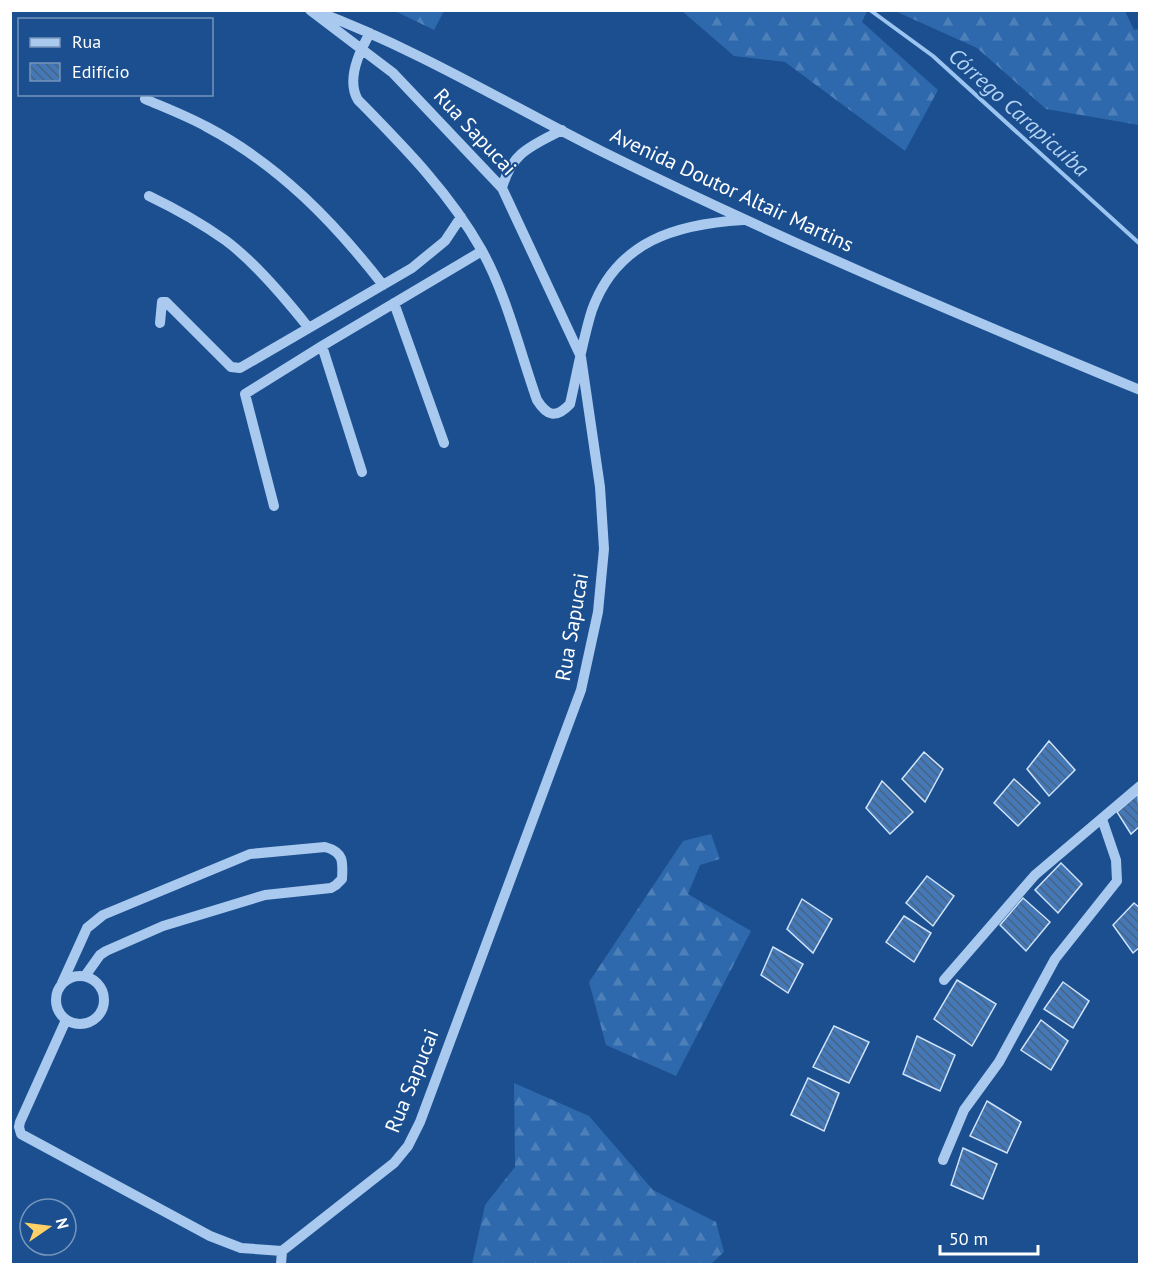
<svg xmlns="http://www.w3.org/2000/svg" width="1150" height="1275" font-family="'PT Sans',sans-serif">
<defs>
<pattern id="forest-firs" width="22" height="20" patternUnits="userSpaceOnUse" patternTransform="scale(1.5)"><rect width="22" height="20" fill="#2e69ad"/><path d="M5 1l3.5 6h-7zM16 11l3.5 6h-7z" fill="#4d80b9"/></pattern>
<pattern id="building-back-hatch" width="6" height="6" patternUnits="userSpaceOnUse" patternTransform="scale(1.5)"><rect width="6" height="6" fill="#4478b7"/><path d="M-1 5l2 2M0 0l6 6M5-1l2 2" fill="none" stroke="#486282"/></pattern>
</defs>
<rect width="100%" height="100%" fill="#1b4f8f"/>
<path fill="url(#forest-firs)" d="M395,11H444L434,30Z
M682,11H867L862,22L938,90L905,151L785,62L734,56Z
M895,11H1125L1134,30L1139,29V125L1046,109L977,48Z
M711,834L720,859L700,865L688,894L751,931L676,1076L606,1045L589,982L683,841Z
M514,1083L589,1116L653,1190L716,1222L724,1252L711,1264H472L485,1205L515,1167Z"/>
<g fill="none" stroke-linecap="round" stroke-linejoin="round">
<path stroke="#9cc4f0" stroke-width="4" d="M870,10L933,56L1140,244"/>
</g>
<path fill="url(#building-back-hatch)" stroke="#cfe3fa" stroke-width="1.5" d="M1049,741L1075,770L1049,796L1027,769Z
M924,752L943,769L925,802L902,779Z
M1014,779L1040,803L1018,826L994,803Z
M882,781L913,812L890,834L866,808Z
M1138,794L1140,826L1131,834L1117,812Z
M1061,863L1082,884L1058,913L1035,890Z
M927,876L954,896L933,926L906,903Z
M1023,898L1050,922L1026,951L1000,925Z
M802,899L832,919L813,953L787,929Z
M1134,903L1140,908V947L1133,953L1113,925Z
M904,916L931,933L914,962L886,942Z
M773,947L803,964L788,993L761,975Z
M957,980L996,1004L972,1046L934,1019Z
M1063,982L1089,1001L1073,1028L1044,1009Z
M1041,1020L1068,1041L1051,1070L1021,1050Z
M834,1026L869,1042L849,1083L813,1067Z
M917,1036L955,1055L940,1091L903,1074Z
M808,1078L839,1093L824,1131L791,1115Z
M987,1101L1021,1122L1007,1153L970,1136Z
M963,1148L997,1164L983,1199L951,1185Z"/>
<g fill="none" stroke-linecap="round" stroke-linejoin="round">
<path stroke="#a9c9ee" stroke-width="10" d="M318,12C417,49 509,105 603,152C779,239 959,315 1140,390
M370,33C359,52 346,80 358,100C403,146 449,192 481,249C506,293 520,352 537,400C547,416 556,419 570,404C577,374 583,338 592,310C617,241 676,224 743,220
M145,99C166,108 187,116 207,127C279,165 334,222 383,285
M502,188C512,152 531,146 562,130
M149,196C176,209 201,223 225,240C255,262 285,298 308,327
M394,303L444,443
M160,323L162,302H166L231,367L240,368L412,268L445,241L461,217
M322,346L362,472
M274,506L245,394L322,346L482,251
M56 1000a24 24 0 1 1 48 0a24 24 0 1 1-48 0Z
M944,980L1035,875L1140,786
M62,983L87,928L103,915L250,854L325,847C344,852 343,862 342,879L336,885L331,888L265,895L163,926L106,951L100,955L85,976
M66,1020L20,1122L19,1127L21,1134L210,1236L241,1248L282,1251
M943,1160L964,1110L999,1062L1055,959L1117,881L1116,860L1102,819
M281,1264L282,1251L394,1163L408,1146L420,1122L581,690L598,612L604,549L600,487L581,357L502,188L393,73L310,10"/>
</g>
<g text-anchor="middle" stroke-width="4.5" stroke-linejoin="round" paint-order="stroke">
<g font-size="21" fill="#fff" stroke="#1b4f8f">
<text transform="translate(475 132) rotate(47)" y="7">Rua Sapucai</text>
<text transform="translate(732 190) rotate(25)" y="7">Avenida Doutor Altair Martins</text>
<text transform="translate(572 627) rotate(-80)" y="7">Rua Sapucai</text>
<text transform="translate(412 1081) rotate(-68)" y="7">Rua Sapucai</text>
</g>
<g font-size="22" font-style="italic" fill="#b5d3f5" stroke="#1b4f8f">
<text transform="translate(1019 112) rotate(42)" y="8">Córrego Carapicuíba</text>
</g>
</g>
<rect width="1150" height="1275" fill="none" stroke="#ffffff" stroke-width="24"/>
<rect x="18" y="18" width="195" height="78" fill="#1b4f8f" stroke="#7695bc" stroke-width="1.5"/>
<rect x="30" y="38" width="30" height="9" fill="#a9c9ee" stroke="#7695bc" stroke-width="1.5"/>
<text x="72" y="48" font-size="18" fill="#ffffff">Rua</text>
<rect x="30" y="63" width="30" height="18" fill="url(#building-back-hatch)" stroke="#7695bc" stroke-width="1.5"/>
<text x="72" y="78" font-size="18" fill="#ffffff">Edifício</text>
<g transform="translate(48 1227) rotate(76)"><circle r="28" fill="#1b4f8f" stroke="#7695bc" stroke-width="1.5"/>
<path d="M0-4.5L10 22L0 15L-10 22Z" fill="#ffd166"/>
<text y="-9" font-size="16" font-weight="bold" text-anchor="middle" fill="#ffffff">N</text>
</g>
<path d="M940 1245v9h98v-9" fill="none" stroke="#ffffff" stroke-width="3"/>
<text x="949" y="1245" font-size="18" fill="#ffffff" stroke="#1b4f8f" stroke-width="4.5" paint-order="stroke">50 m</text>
</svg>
